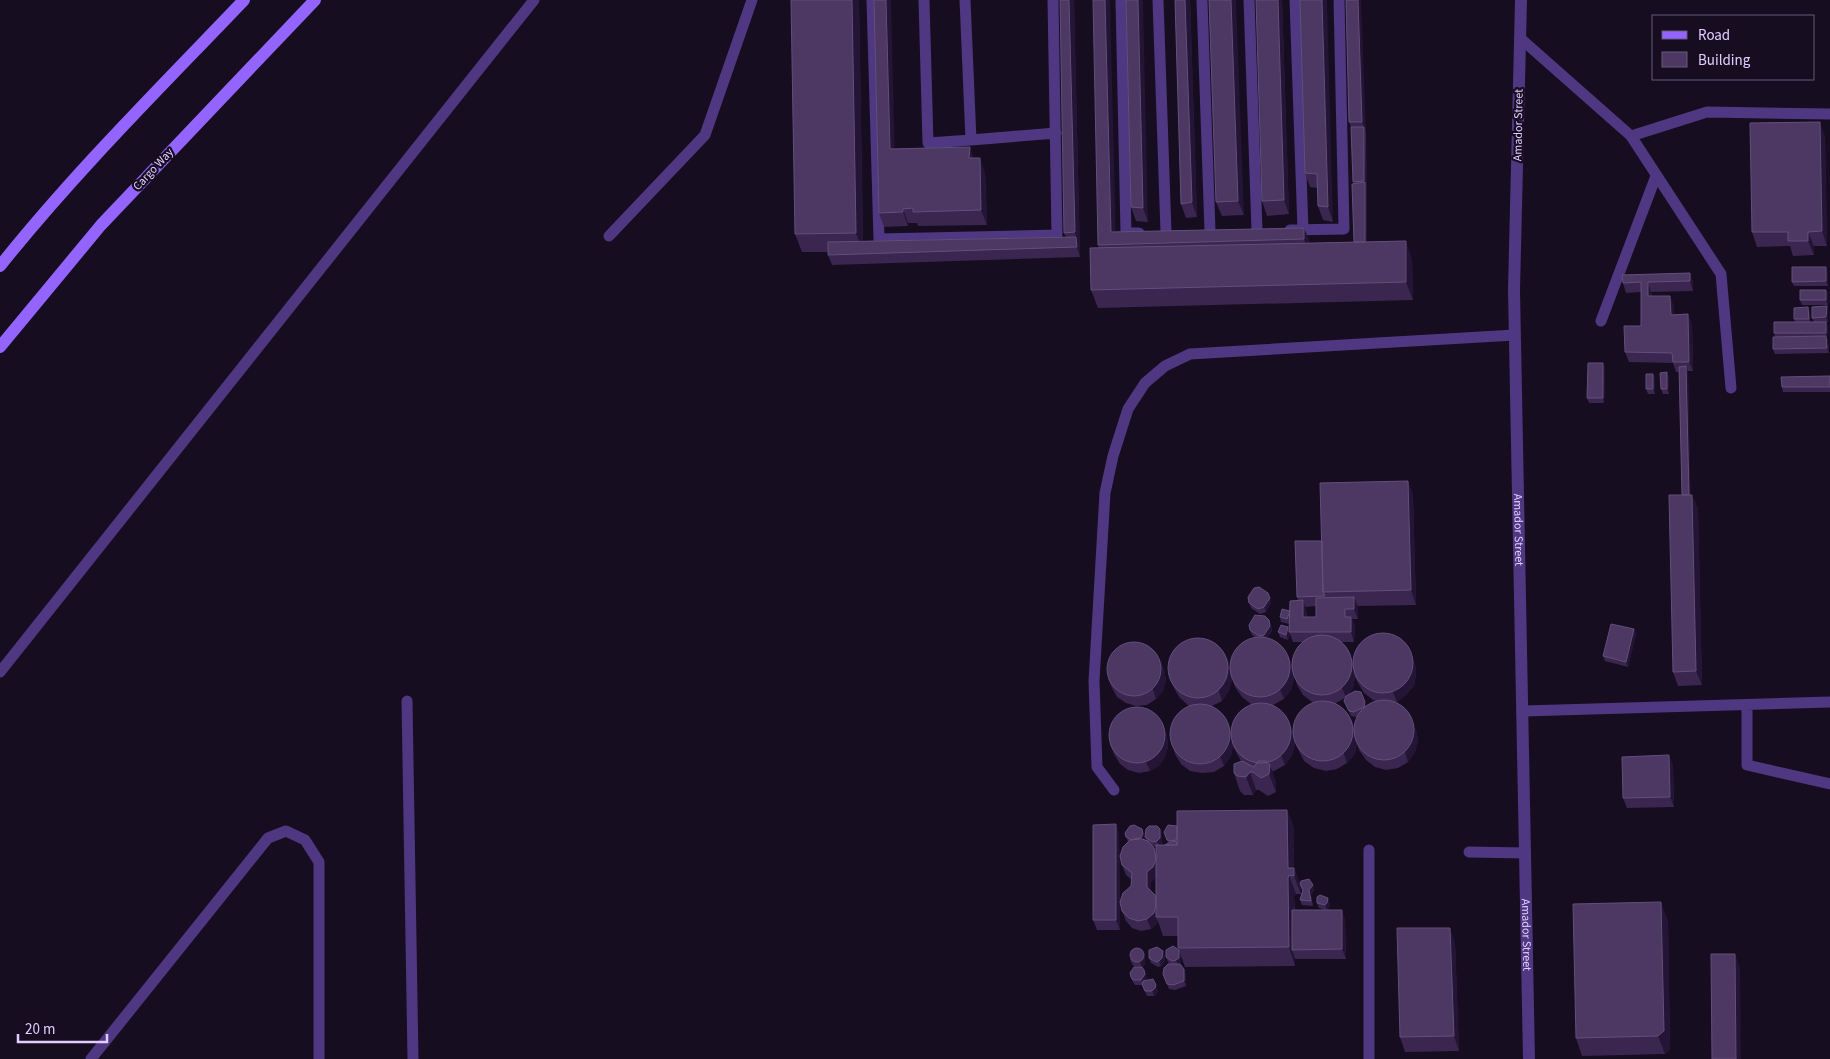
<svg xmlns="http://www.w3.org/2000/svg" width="1830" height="1059" font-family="'Source Sans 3',sans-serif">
<rect width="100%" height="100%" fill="#160d21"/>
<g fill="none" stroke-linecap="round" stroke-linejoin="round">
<path stroke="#4f3781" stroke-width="11" d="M872,0L879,239L1057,235L1053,0
M924,0L928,143L971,140L965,0
M1121,0L1126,233H1139
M1158,0L1166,232
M1202,0L1210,231
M1249,0L1257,231
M1295,0L1303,230
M1520,38L1631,136L1707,112L1830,114
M1631,136L1721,274L1731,388
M971,140L1056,133
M1290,230L1344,229L1339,0
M609,236L705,135L752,0
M1601,321L1656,176
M0,672L534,0
M407,701L413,1059
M1747,705V765L1830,784
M1522,711L1830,702
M1114,790L1097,767L1094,681L1105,493L1113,456L1128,409L1145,383L1165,366L1190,354L1515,335
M1369,850V1059
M1469,852L1525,853
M91,1059L268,838L286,831L305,840L319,862V1059"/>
<path stroke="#4f3781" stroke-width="12" id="s1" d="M1521,0L1514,290L1529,1059"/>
<path stroke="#9464ff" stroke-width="12" d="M0,266C75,172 161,87 244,0
M0,347L101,225L315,0"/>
</g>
<path fill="#3a264f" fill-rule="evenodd" d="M859,0L863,241L1066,237L1064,233L1074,0L1080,257L832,265L828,255V252H802L795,234Z
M1126,0L1148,222L1136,221L1131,207Z
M1175,0H1190L1197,217L1186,218L1181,204Z
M1209,0L1244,215L1222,216L1216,202Z
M1256,0H1282L1289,214L1267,216L1262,201Z
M1300,0L1333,222L1323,220L1318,206L1317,188L1310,187L1305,173Z
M1346,0L1366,132L1367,242L1412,259L1413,300L1098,308L1091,290L1099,248L1098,245L1115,232L1304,228L1310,243L1354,242V184L1351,127L1349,122Z
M1825,136L1827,246H1814V255L1793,256L1790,246L1757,247L1752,232Z
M970,147L973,158L985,172L987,225L918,226L917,223H908V226L884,227L879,213L895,149Z
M1828,272V286H1794L1792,282Z
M1690,273L1693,283V291L1651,292L1652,296L1674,306V314L1692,324L1693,371H1688L1690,495H1692L1698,509L1702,685L1678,686L1673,672L1682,495L1679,372H1676L1673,363L1629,362L1625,352L1641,326V292L1626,293L1623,283Z
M1826,290L1828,294V305H1802L1800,300Z
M1828,311V322H1826L1828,326L1827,338L1828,341L1829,353L1775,354L1773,349L1775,337L1774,333L1795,322L1794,319L1810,312V322H1814L1812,318Z
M1603,363L1605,368L1604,403H1589L1587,398Z
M1653,374L1655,379V394H1648L1646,389Z
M1830,376V392H1783L1782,387Z
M1669,377V394H1663L1661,389Z
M1408,481L1413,496L1416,605L1357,606L1358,619H1352L1355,626L1354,642H1340L1350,655L1352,661L1415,663L1416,674L1414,686L1406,695L1397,702H1395L1416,730L1418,741L1415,752L1408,762L1398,768L1386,770L1375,767L1366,760L1359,750L1357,743L1355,754L1347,763L1337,769L1326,771L1314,768L1304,761L1299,751L1295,741L1314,703L1312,702L1303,695L1297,685L1294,675L1292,667L1294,678L1291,690L1284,699L1273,705L1289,722L1293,732L1295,744L1292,755L1285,765L1274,771H1272L1276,783V792L1268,796L1259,790H1256L1253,795H1244L1240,791L1234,773L1241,761L1236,752L1233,746L1231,756L1224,766L1214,772L1202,773L1190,771L1181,764L1175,754L1172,744L1189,706L1180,698L1174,688L1170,679L1227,658L1230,668L1256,638L1252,635L1250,630L1271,625L1272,631L1267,638L1289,657L1292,666L1303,642H1293L1290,634L1288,640L1280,637L1278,632L1289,629V624L1281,622L1280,617L1289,611L1298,600L1297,597L1322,541ZM1316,606V617H1307L1306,610L1305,607ZM1355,677L1358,683L1364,693L1373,700L1376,701L1367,706L1348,695L1353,688ZM1232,678L1235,687L1242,697L1251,704L1231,731L1212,706L1222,701L1229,691L1232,680ZM1345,698L1344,701L1351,716L1356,717H1358L1354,727L1352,721L1336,703Z
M1248,597L1270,598L1271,603L1266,612L1260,614L1251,608Z
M1634,629L1636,634L1628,667L1605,661L1603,656Z
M1164,669L1166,680L1163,691L1156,699L1147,705L1136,706L1126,703L1117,697L1112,688L1108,678Z
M1163,726L1167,736L1168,747L1165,757L1159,766L1150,771L1139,773L1128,770L1120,764L1114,754L1110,744Z
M1673,765L1674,807L1627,808L1623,798Z
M1287,810L1294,828V868L1300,884L1313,885L1314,890L1311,895L1313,906L1302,905L1300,900L1303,891L1301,887V894H1296L1294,896L1295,910H1325L1319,908L1317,903H1330L1329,908L1327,910L1345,919L1346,959H1296L1295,958V966L1185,967L1181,956V963L1179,964L1186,974V986L1175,990L1169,989L1163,974L1170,964L1168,962L1166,957L1179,950L1178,936H1163L1158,921L1157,923L1151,929L1141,931L1132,928L1126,921L1122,911L1131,886L1132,880L1126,875L1122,865L1128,842L1125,833L1145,839L1144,840L1147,841L1145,837L1162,834V843L1159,845H1165L1168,843L1164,832L1177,826ZM1151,845L1154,847L1156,846V853ZM1156,877V899L1151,891V882Z
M1116,824L1119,834L1120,930H1097L1093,920Z
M1668,920L1670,1049L1665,1054L1582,1056L1576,1038Z
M1455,942L1459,1051L1405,1052L1400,1037Z
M1165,956L1164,963L1161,966L1158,967L1151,963L1149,958Z
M1145,957V964L1142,967L1134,966L1132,964L1130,959Z
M1144,970L1147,979L1146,980L1158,990L1157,993L1154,996H1147L1142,985H1135L1133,982L1131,977Z"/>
<path fill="#241435" d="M852,0H859L863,251L856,233Z
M886,0H891L895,163L890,149Z
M1069,0H1074L1080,257L1077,247L1076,237L1075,232Z
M1105,0H1110L1116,244L1111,232Z
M1138,0H1143L1148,222L1143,208Z
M1185,0H1190L1197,217L1192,202Z
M1231,0H1236L1244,215L1238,201Z
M1278,0H1282L1289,214L1284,200Z
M1322,0H1327L1333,222L1328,207Z
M1358,0H1361L1366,132L1362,122Z
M1820,122L1825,136L1827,246L1822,231Z
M1364,127L1365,132L1367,250L1365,245Z
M970,147L975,162L969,158Z
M980,158L985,172L987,225L981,210Z
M903,209L908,223V226L903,212Z
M1304,228L1310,243L1309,254L1304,239Z
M1808,232L1814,246V255L1808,241Z
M1406,241L1412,259L1413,300L1406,282Z
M1826,267L1828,272V286L1826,281Z
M1690,273L1693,283V291L1690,281Z
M1648,282L1651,292L1652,306L1648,296Z
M1826,290L1828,294V305L1826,300Z
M1670,296L1674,306V324L1671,315Z
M1827,306L1828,311V322L1826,317Z
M1808,307L1810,312L1811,324L1809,319Z
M1688,314L1692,324L1693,371L1689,362Z
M1826,322L1828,326L1827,338L1826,333Z
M1826,336L1828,341L1829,353L1827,348Z
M1603,363L1605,368L1604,403L1603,398Z
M1686,366L1688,371L1691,509L1689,504Z
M1667,372L1669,377V394L1667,389Z
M1653,374L1655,379V394L1653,389Z
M1408,481L1413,496L1416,605L1411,590Z
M1692,495L1698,509L1702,685L1696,671Z
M1268,593L1271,603L1266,612L1264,607Z
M1354,597L1358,607V619L1354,609Z
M1303,600L1306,610L1307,627L1303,617Z
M1351,617L1355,626L1354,642L1351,632Z
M1269,620L1272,631L1266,640L1264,635Z
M1288,627L1290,632H1289L1290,634L1288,640L1286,635Z
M1634,629L1636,634L1628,667L1626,662Z
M1411,653L1415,663L1416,674L1414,686L1406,695L1397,702L1393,692Z
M1350,655L1354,665V673L1355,677L1353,688L1346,697L1342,688Z
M1289,657L1292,666L1294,678L1291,690L1284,699L1280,689Z
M1227,658L1230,668L1232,680L1229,691L1222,701L1219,691Z
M1161,659L1164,669L1166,680L1163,691L1156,699L1153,689Z
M1413,720L1416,730L1418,741L1415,752L1408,762L1405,752Z
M1352,721L1356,731V740L1357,743L1355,754L1347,763L1344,754Z
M1289,722L1293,732L1295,744L1292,755L1285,765L1281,755Z
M1228,724L1232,734V743L1233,746L1231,756L1224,766L1220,756Z
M1163,726L1167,736L1168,747L1165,757L1159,766L1150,771L1146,762Z
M1669,755L1673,765L1674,807L1670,797Z
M1270,765L1276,783V792L1269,774Z
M1250,772L1256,790L1253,795L1246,777Z
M1287,810L1294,828V868L1301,886V894L1294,876L1288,868Z
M1116,824L1119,834L1120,930L1116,920Z
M1142,829L1145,839L1140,846L1138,841Z
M1160,829L1162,834V843L1159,846L1157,841Z
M1154,848L1158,858L1157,876L1151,882V897L1147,887V872Z
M1289,875L1296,894L1294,896L1295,950H1292L1295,958V966L1289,947L1288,878Z
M1313,885L1314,890L1311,895L1313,906L1309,890Z
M1155,895L1158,905L1156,917L1158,921L1157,923L1151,929L1147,919Z
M1328,898L1330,903L1329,908L1327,910L1325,905Z
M1661,902L1668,920L1670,1049L1665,1054L1658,1036Z
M1342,910L1345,919L1346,959L1342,949Z
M1450,928L1455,942L1459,1051L1454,1036Z
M1163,951L1165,956L1164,963L1161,966L1159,961Z
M1179,951L1181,956V963L1178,965L1176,960Z
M1144,952L1145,957V964L1142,967L1140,962Z
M1735,954L1740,968L1741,1059H1736Z
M1184,969L1186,974V986L1184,981Z
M1144,970L1147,979L1143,985L1141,980Z
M1156,985L1158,990L1157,993L1154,996L1152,991Z"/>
<path fill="#4c3862" stroke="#634f7b" d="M791,0H852L856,233L795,234Z
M874,0H886L890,149L970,147L969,158H980L981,210L913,212V208L903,209V212L879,213Z
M1060,0H1069L1075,232L1064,233Z
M1093,0H1105L1111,232L1304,228V239L1098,245Z
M1126,0H1138L1143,208L1131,207Z
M1175,0H1185L1192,202L1181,204Z
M1209,0H1231L1238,201L1216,202Z
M1256,0H1278L1284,200L1262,201Z
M1300,0H1322L1328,207L1318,206L1317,174L1305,173Z
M1346,0H1358L1362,122H1349Z
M1820,122L1822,231L1808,232V241H1788V232H1752L1750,123Z
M1351,127H1364V181L1353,182Z
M1365,182V242H1354L1352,184Z
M1076,237L1077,247L828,255V242Z
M1406,241V282L1091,290L1090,248Z
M1792,267H1826V281L1792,282Z
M1690,273V281L1648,282V296H1670L1671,315L1688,314L1689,362H1673L1672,353L1625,352L1624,326H1641V282L1623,283L1622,275Z
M1800,290H1826V300H1800Z
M1827,306L1826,317L1812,318V307Z
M1808,307L1809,319H1794V308Z
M1774,322H1826V333H1774Z
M1826,336L1827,348L1773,349V337Z
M1588,363H1603V398H1587Z
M1686,366L1689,495H1682L1679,367Z
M1667,372V389H1661L1660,373Z
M1646,374H1653V389H1646Z
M1830,376V387H1782L1781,377Z
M1408,481L1411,590L1323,592L1320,483Z
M1669,495H1692L1696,671L1673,672Z
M1295,541H1322L1323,592L1325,596L1297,597Z
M1259,587L1268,593L1270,598L1264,607L1258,609L1249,603L1248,597L1254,588Z
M1354,597V609H1345V617H1351V632H1289L1290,601L1303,600V617H1316V598Z
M1282,609L1290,611L1287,619L1280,617Z
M1255,615L1265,616L1269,620L1270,626L1264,635L1259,636L1250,630L1249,625Z
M1611,624L1634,629L1626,662L1603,656Z
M1281,625L1288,627L1286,635L1278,632Z
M1353 663a30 30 0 1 1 60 0a30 30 0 1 1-60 0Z
M1292 665a30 30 0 1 1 60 0a30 30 0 1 1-60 0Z
M1230 667a30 30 0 1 1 60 0a30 30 0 1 1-60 0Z
M1168 668a30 30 0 1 1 60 0a30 30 0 1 1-60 0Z
M1107 669a27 27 0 1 1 54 0a27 27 0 1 1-54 0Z
M1355,691L1361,692L1365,702L1364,707L1354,712L1349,711L1344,701L1346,696Z
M1354 730a30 30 0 1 1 60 0a30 30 0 1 1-60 0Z
M1293 731a30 30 0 1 1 60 0a30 30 0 1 1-60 0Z
M1231 733a30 30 0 1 1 60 0a30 30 0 1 1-60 0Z
M1170 734a30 30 0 1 1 60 0a30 30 0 1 1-60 0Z
M1109 735a28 28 0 1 1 56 0a28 28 0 1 1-56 0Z
M1669,755L1670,797L1623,798L1622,757Z
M1242,761L1254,767L1258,761H1266L1270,765L1269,774L1261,778L1253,772H1250L1246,777L1237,776L1234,773V764Z
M1287,810L1288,868H1294V876L1289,875L1288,878L1289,947L1178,948V917H1156V845H1177V811Z
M1116,824V920H1093V825Z
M1134,825L1142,829L1143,834L1140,839L1131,840L1126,837L1125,833L1130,826Z
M1168,825L1177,826V838L1176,840L1171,841L1167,840L1164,832Z
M1149,826H1157L1160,829V838L1157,841L1152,842L1145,837L1146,829Z
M1139,838L1148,841L1154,848L1156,859L1153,867L1147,872V887L1155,895L1156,905L1154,913L1147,919L1138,921L1129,918L1122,911L1120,902L1123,893L1131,886L1132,873L1122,865L1120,856L1123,847L1130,840Z
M1172,841L1177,842V845H1165Z
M1309,879L1313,885L1309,890L1311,901L1300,900L1303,890L1300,884L1301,881Z
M1320,895L1328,898L1327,903L1325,905L1317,903V897Z
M1661,902L1664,1031L1658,1036L1576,1038L1573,904Z
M1292,910H1342V949L1292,950Z
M1397,928H1450L1454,1036L1400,1037Z
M1173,946L1179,950V958L1176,960L1172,961L1166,957V950Z
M1157,947L1163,951L1162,958L1159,961L1156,962L1149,958V950Z
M1130 955a7 7 0 1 1 14 0a7 7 0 1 1-14 0Z
M1711,954H1735L1736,1059H1712Z
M1168,964H1180L1184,969V981L1173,985L1167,984L1163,974L1164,968Z
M1134,967H1142L1144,970L1145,974L1141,980H1133L1131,977L1130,973Z
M1153,979L1156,985L1155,988L1152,991H1145L1142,984L1143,981Z"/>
<g text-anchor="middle" stroke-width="4.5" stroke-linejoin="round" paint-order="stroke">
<g font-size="12" fill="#e1cdff" stroke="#160d21">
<text transform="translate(1518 125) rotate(-89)" y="4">Amador Street</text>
<text transform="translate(153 169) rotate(-47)" y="4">Cargo Way</text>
<text dy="4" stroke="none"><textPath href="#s1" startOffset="530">Amador Street</textPath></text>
<text dy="4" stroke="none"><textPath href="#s1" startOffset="935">Amador Street</textPath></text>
</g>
</g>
<rect x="1652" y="15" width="162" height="65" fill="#160d21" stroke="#675a7a"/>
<rect x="1662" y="31" width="25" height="8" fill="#9464ff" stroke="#675a7a"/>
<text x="1698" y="40" font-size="15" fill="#e1cdff">Road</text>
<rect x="1662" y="52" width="25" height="15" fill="#4c3862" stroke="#675a7a"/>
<text x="1698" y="65" font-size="15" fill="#e1cdff">Building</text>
<path d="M18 1034v8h89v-8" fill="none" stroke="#e1cdff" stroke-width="2.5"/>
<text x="25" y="1034" font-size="15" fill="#e1cdff" stroke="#160d21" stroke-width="4" paint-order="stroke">20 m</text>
</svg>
